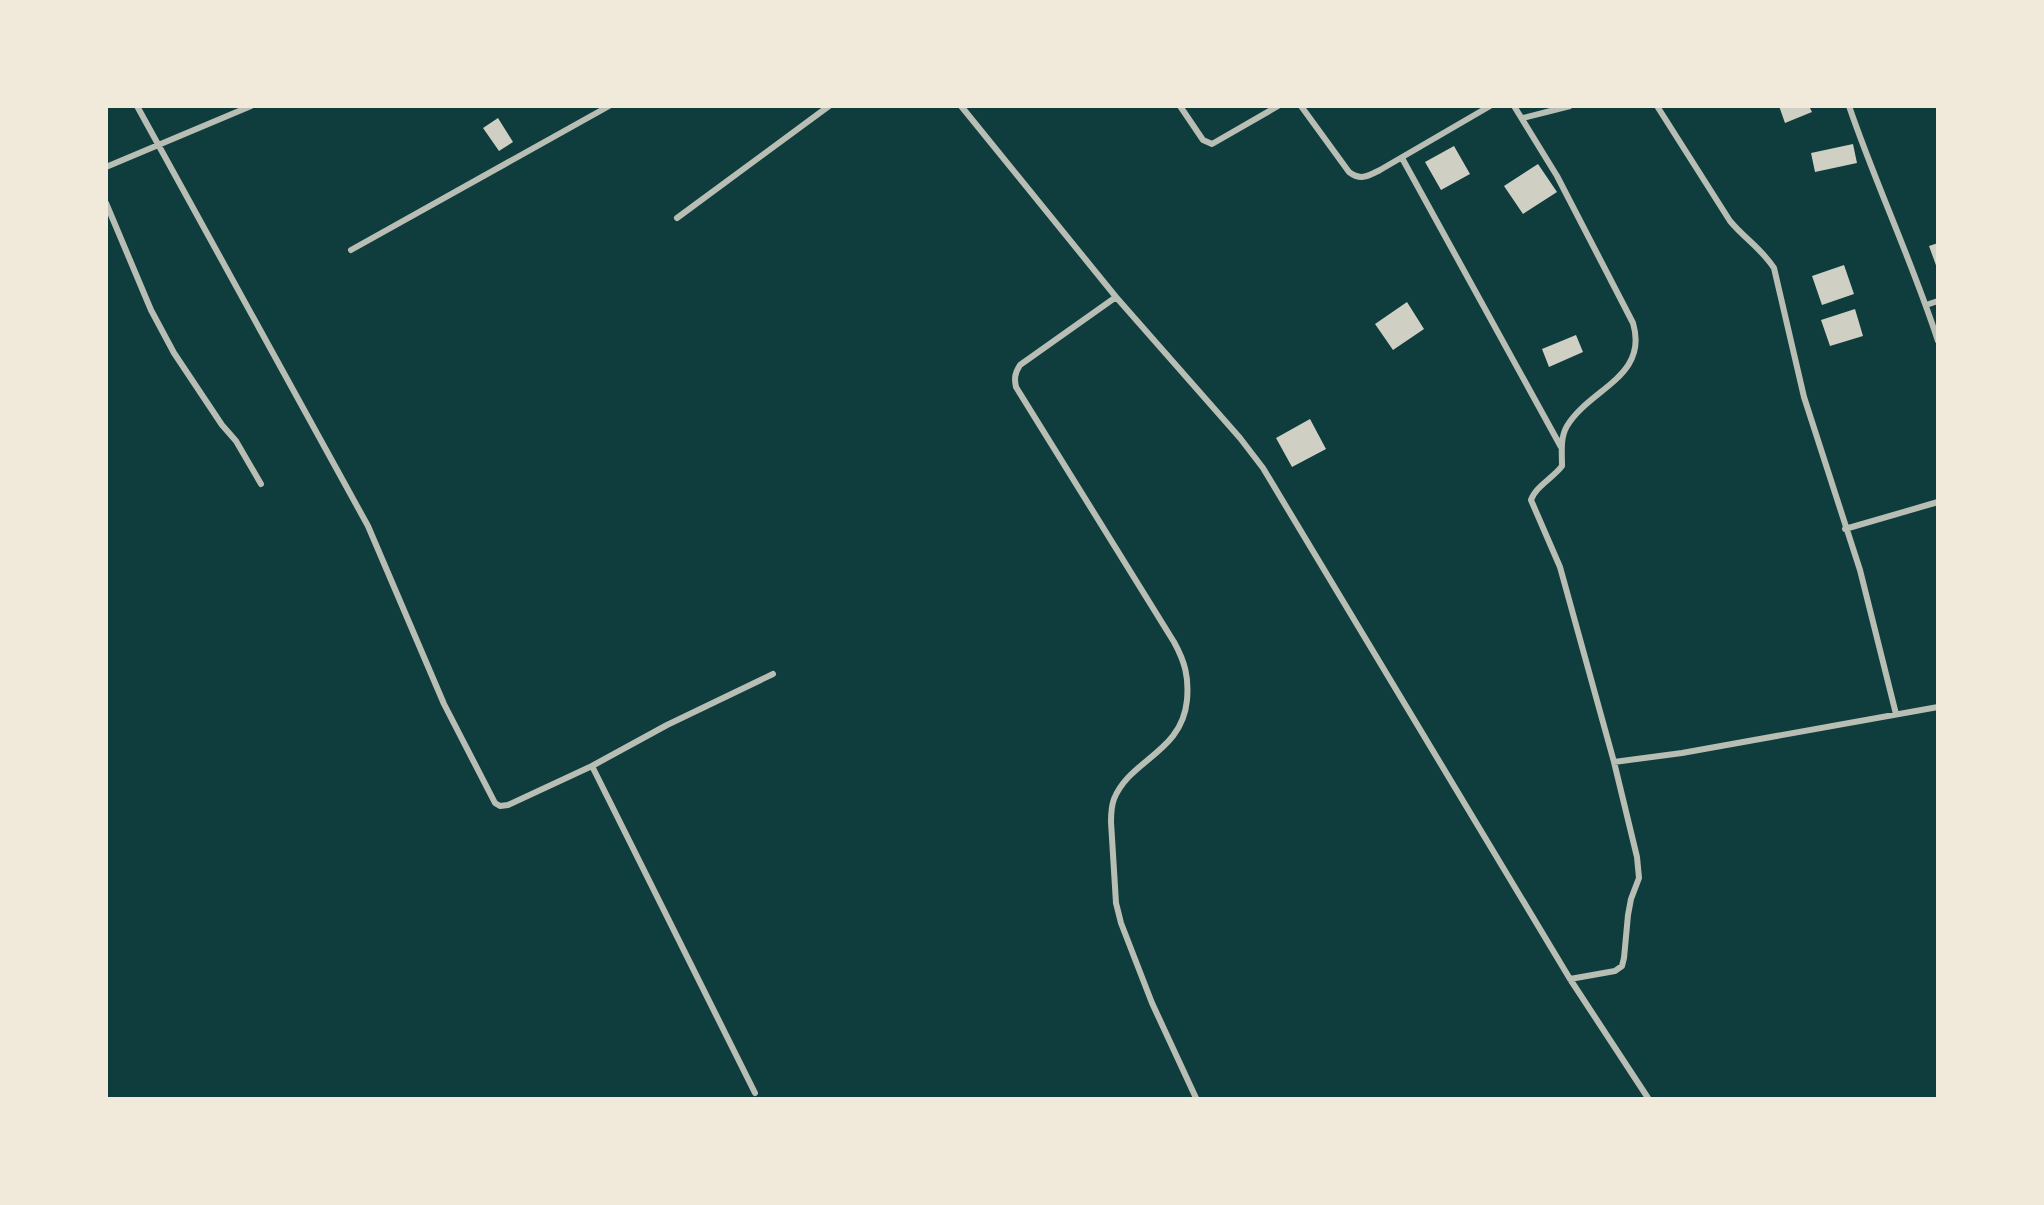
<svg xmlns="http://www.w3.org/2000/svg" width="2044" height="1205" font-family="'Noto Sans',sans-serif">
<rect width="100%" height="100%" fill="#0f3d3e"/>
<path fill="#cfcfc3" d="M1779,106H1809L1812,112L1785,123Z
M498,118L513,142L499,151L483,128Z
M1853,144L1857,163L1815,172L1811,153Z
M1454,146L1470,174L1441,190L1425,162Z
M1538,164L1557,192L1523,214L1504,186Z
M1938,243V268H1937L1929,246Z
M1844,265L1854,294L1822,305L1812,276Z
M1407,302L1424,329L1393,350L1375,324Z
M1855,309L1863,336L1830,346L1821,320Z
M1576,335L1583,352L1549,367L1542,349Z
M1310,419L1326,449L1292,467L1276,438Z"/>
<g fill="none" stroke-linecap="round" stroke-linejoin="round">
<path stroke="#b8beb3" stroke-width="6" d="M137,106L368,526L444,704L495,803L500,806L508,805L592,766L667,725L773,674
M961,106L1116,297L1240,438L1263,468L1570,979L1648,1098
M1180,106L1203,140L1212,144L1278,106
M1301,106L1349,172C1361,181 1368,176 1380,170L1490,106
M1514,106L1557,176L1633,323C1649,377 1590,388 1567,426C1560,438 1562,452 1562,466C1553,478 1535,487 1531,500L1560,567L1614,762L1682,753L1938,707
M1657,106L1730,221C1745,239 1760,247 1774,268L1804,397L1860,570L1896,714
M1849,106C1876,185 1912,261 1938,341
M1523,118L1570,106
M1402,158L1561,447
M106,167L251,106
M106,203L151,310L174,353L222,425L236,441L261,484
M677,218L829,106
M351,250L609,106
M1116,297L1020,365C1015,373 1014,378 1016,387L1174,642C1185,662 1189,677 1187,700C1182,753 1130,759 1114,799C1111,807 1111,814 1111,822L1116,903L1121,923L1152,1003L1196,1098
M1926,305L1938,301
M1845,529L1938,502
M592,766L755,1093
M1570,979L1615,971L1622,966L1624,958L1628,915L1631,899L1639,878L1637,857L1614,762"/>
</g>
<rect width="2044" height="1205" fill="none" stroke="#f1e9da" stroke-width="216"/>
</svg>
